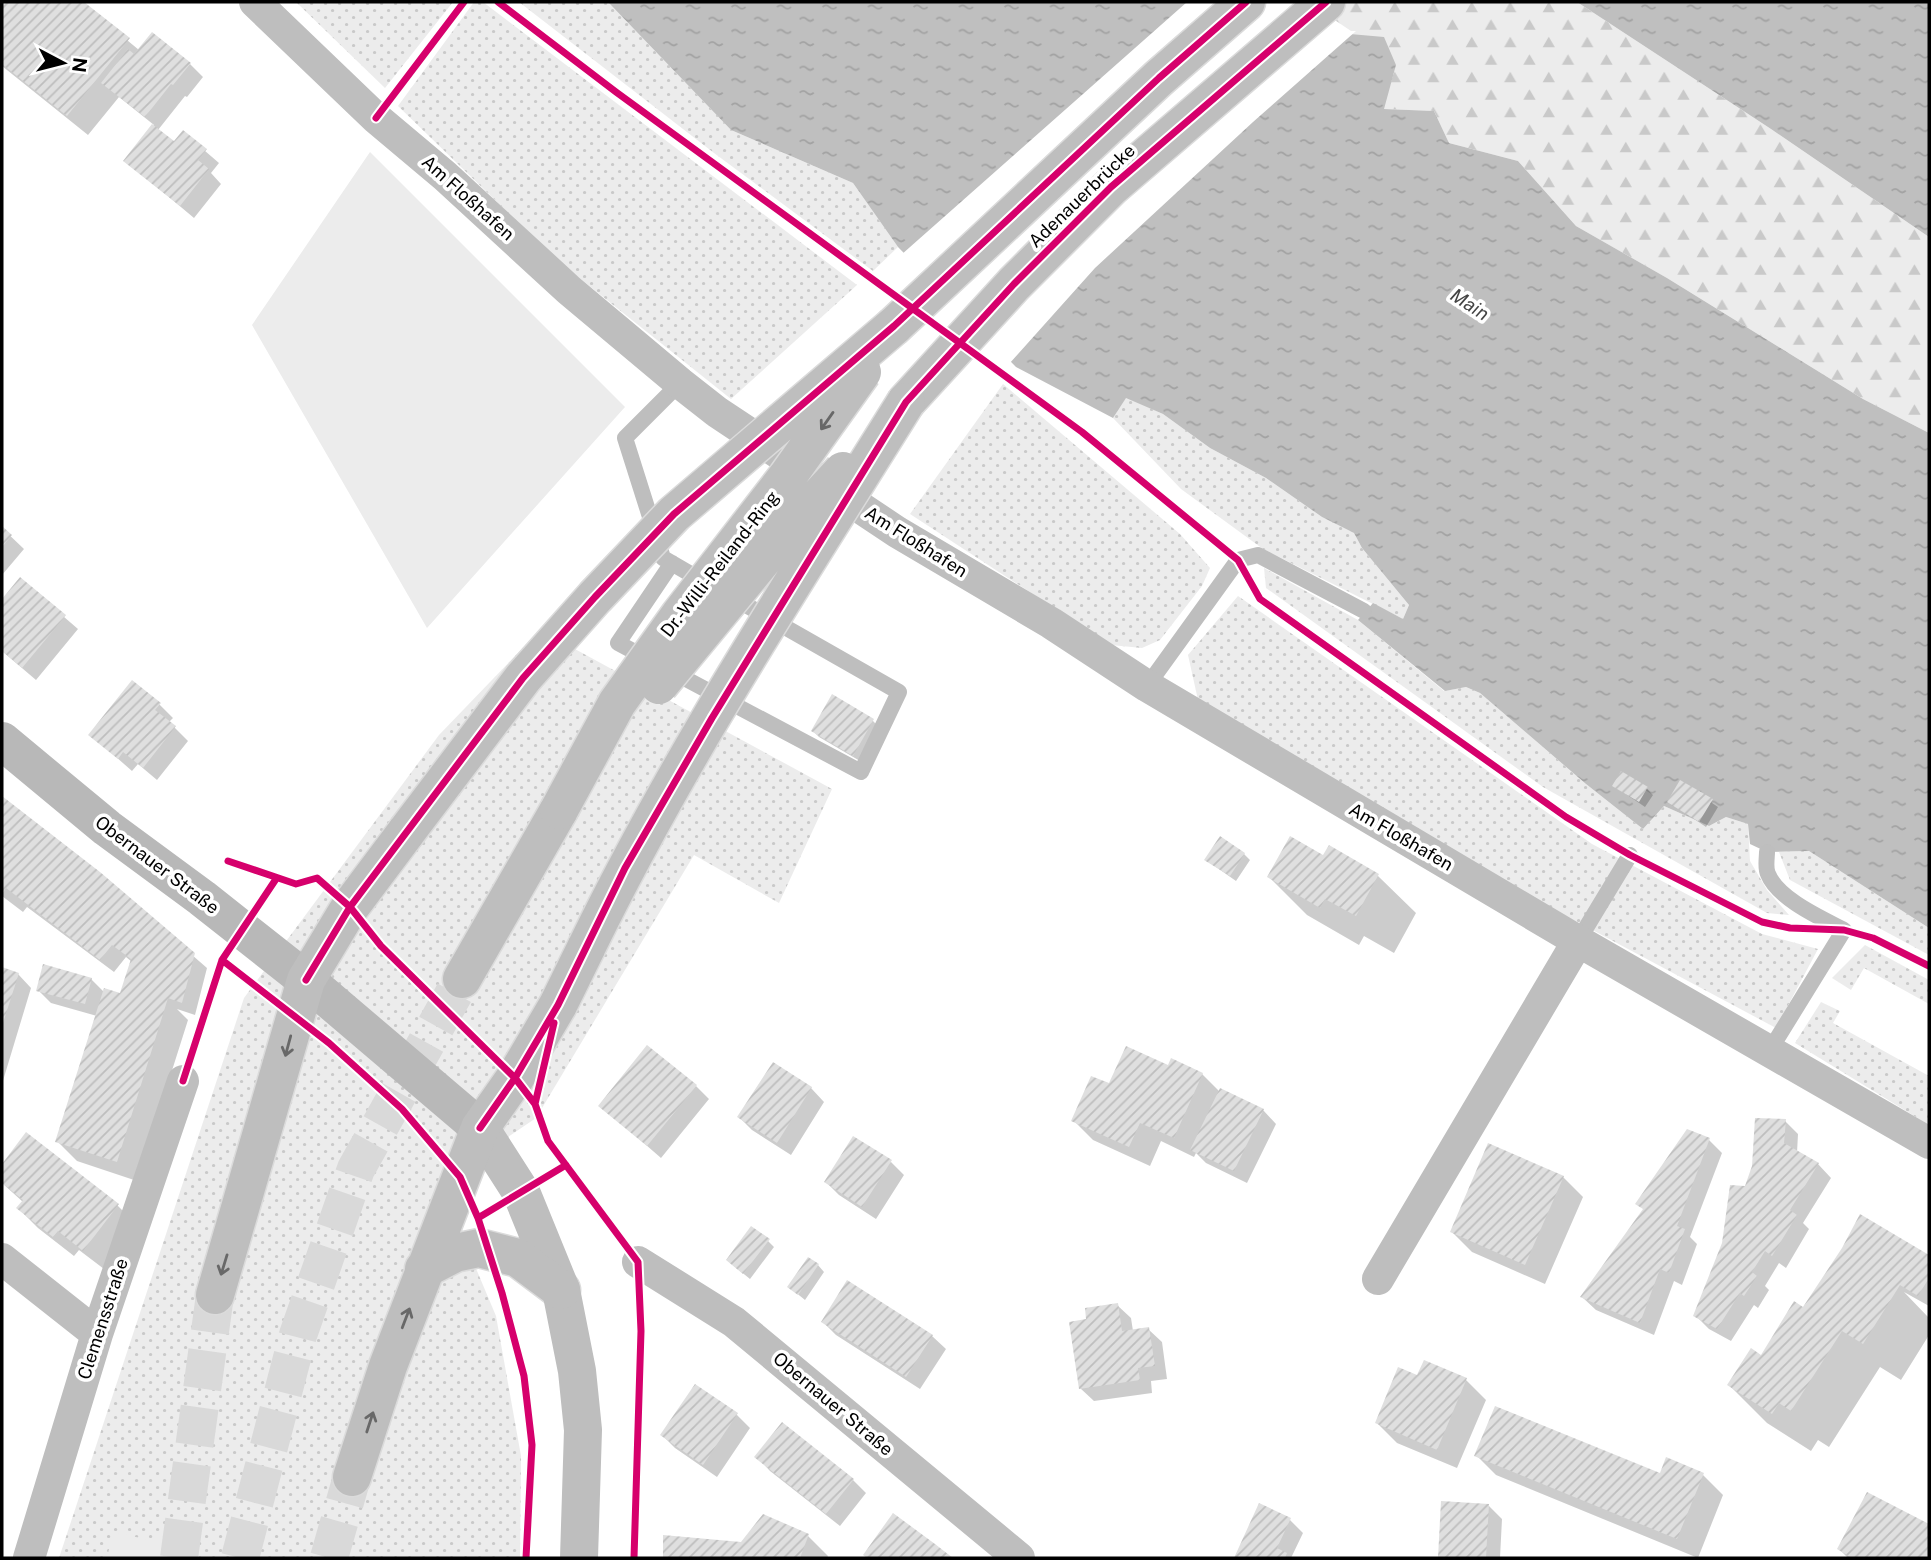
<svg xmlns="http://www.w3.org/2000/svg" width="1931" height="1560" font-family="'Public Sans',sans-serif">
<defs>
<pattern id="grass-dots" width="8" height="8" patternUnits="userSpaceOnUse" patternTransform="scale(1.75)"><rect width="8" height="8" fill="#ececec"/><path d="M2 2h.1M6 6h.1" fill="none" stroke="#c9c9c9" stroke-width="1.8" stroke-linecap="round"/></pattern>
<pattern id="forest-firs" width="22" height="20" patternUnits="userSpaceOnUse" patternTransform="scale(1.75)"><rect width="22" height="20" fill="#ececec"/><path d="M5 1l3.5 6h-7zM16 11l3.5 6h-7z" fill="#c9c9c9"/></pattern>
<pattern id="water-ripples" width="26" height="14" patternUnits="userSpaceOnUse" patternTransform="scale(1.75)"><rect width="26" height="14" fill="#bfbfbf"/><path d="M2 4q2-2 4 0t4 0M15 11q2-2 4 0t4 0" fill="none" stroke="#a2a2a2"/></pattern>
<pattern id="building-hatch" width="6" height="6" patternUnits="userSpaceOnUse" patternTransform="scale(1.75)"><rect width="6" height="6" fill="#dfdfdf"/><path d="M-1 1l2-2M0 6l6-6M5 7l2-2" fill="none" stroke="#bebebe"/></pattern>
</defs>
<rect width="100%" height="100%" fill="#fff"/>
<path fill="url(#grass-dots)" d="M296,2H453L385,88Z
M474,2H483L857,285L731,399L558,261L398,106Z
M519,2H608L731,130L853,183L898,247L873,271L714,153Z
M1003,384L1180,534L1210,568L1202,586L1160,640L1142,648L1111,645L910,514Z
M1126,397L1163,414L1210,448L1266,478L1322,517L1354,533L1362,548L1409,605L1403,619L1263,549L1181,489L1113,418Z
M1264,568L1358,620L1444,691L1466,687L1480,693L1586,784L1643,829L1664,806L1709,826L1726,817L1748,824L1750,861L1767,890L1789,915L1767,913L1543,787L1266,588Z
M1238,596L1592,844L1762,934L1818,949L1776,1028L1525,894L1198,700L1188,655Z
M540,630L832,789L779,903L694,855L536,1118L440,1183L496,1316L521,1456L520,1558H59L244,998L439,735Z
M1809,851L1929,928V955L1790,880L1779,852Z
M1865,945L1929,980V1004L1864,968L1851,990L1832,978Z
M1821,1002L1840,1011L1833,1023L1929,1076V1125L1795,1043Z"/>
<path fill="url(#forest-firs)" d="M1302,2H1577L1771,129L1929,237V433L1863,399L1667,278L1576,226L1518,161L1449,143L1434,111L1383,109L1396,65Z"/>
<path fill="#ececec" d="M370,152L625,407L427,628L252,325Z
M113,1532L200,1551L199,1558H107Z"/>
<path fill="url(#water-ripples)" d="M608,2H1302L1350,34L1384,37L1396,65L1384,109L1434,111L1449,143L1518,161L1576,226L1667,278L1863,399L1929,433V928L1809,851L1767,852L1750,844L1748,824L1726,817L1709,826L1664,806L1643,829L1586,784L1480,693L1466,687L1445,691L1358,620L1373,603L1403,619L1409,605L1362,548L1354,533L1322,517L1266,478L1210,448L1163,414L1126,398L1113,418L1016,367L898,247L853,183L731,130Z
M1577,2H1929V237L1771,129Z"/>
<path fill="#fff" d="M1187,2H1308L1351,31H1356L1253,122L1095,268L1009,364L901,255Z"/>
<path fill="#0003" d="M2,2H81L139,50L190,64L203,77L187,97L185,96L158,130L174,143L183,132L219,163L211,173L221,184L194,218L126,161L154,125L119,97L88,135L2,66Z
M2,528L24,549L2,575Z
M20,579L78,629L36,680L2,651V602Z
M832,697L873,721L879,727L860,761L819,737L813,731Z
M159,704L173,718L169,722L188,741L157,780L138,764L132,771L91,735Z
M1681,782L1718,807L1706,827L1669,802Z
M1614,786L1647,789L1653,795L1645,807Z
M2,798L99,874L207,968L195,1015L177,1009L188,1020L137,1181L77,1161L57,1141L97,1016L51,1003L38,990L91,979L104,992L121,995L132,962L126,957L114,972L27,907L23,912L2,896Z
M1244,854L1250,860L1236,881L1206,860Z
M1324,857L1378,876L1416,913L1394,953L1364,936L1359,945L1307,915L1269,877Z
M2,969L18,974L31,988L2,1084Z
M774,1064L811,1088L824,1102L791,1155L752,1130L739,1117Z
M1169,1067L1202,1074L1220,1092L1263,1110L1276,1124L1247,1183L1206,1163L1196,1153L1194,1157L1161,1141L1150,1166L1093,1140L1073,1120L1110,1086Z
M696,1086L709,1099L661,1158L600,1105Z
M1785,1121L1798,1134L1797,1153L1818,1164L1831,1178L1803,1223L1809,1229L1786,1268L1779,1263L1765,1286L1769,1290L1758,1308L1754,1305L1731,1341L1709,1329L1695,1315L1746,1188Z
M27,1135L118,1206L138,1226L104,1269L79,1250L74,1256L38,1228L18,1208L23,1202L2,1183V1167Z
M1709,1140L1722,1153L1690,1237L1697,1244L1682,1285L1674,1281L1654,1335L1596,1310L1582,1297L1644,1210Z
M891,1162L904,1175L876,1219L839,1195L826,1182Z
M1563,1177L1583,1197L1545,1284L1472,1252L1452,1232Z
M1861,1216L1929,1257V1306L1904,1292L1929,1318V1335L1901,1380L1880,1367L1829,1447L1818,1440L1811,1451L1767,1423L1729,1385L1761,1357L1804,1310L1843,1249Z
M768,1241L774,1247L750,1279L734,1266Z
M818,1265L824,1272L805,1300L789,1287Z
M848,1283L932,1336L946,1349L920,1389L836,1335L823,1322Z
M1117,1305L1131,1318L1133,1331L1148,1329L1162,1342L1167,1379L1151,1381L1152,1393L1094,1401L1080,1388L1088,1321Z
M1418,1377L1466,1380L1486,1400L1457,1468L1397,1443L1377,1423Z
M737,1415L750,1428L717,1477L675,1448L662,1435Z
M1476,1455L1661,1475H1703L1723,1495L1698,1558L1496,1475Z
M757,1457L853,1480L866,1493L840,1526L770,1471Z
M1868,1494L1929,1526V1558H1848L1839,1549Z
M1443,1503L1489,1506L1502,1519L1500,1558H1440Z
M1260,1506L1290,1520L1303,1533L1291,1558H1236Z
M808,1536L828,1556L827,1558H665V1537L742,1544Z"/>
<path fill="url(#building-hatch)" d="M2,2H84L130,38L67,116L2,64Z
M152,32L191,63L173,85L171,84L145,117L101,83L128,49L134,54Z
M152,124L174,141L183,130L207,149L198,160L209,169L180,206L123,161Z
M2,526L12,535L2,547Z
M20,577L66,615L22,668L2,651V599Z
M132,680L161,703L155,710L176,726L143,768L123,752L118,759L88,735Z
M832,694L874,719L853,756L811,731Z
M1621,771L1648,787L1639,802L1612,786Z
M1680,780L1713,799L1699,822L1667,802Z
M2,796L100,872L195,953L182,1003L168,998L117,1162L55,1142L104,988L120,993L131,959L112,945L100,960L6,888L2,894Z
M1220,836L1245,853L1230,876L1204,860Z
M1290,836L1323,855L1329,845L1379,874L1356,916L1325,899L1320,908L1267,877Z
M43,964L92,978L85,1004L36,991Z
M2,967L19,973L2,1026Z
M647,1045L697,1085L647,1146L598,1106Z
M1126,1046L1168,1065L1171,1058L1203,1073L1174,1138L1140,1123L1129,1147L1071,1121L1091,1076L1109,1083Z
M773,1062L812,1087L777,1143L737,1117Z
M1220,1088L1264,1109L1234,1171L1190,1150Z
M1755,1118L1786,1119L1784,1143L1819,1163L1790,1210L1797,1215L1772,1256L1765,1251L1752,1272L1757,1276L1744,1296L1740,1293L1717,1329L1693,1316L1722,1243L1730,1185L1745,1186L1752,1166Z
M1687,1129L1710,1138L1677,1226L1685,1229L1669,1273L1660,1269L1640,1323L1580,1297L1643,1209L1635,1204Z
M26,1132L119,1204L83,1251L58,1231L53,1237L16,1208L23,1200L2,1183V1164Z
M853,1136L892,1160L862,1207L824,1182Z
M1488,1143L1564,1176L1525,1265L1450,1232Z
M1860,1214L1929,1255V1278L1918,1296L1900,1285L1863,1344L1842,1331L1791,1411L1779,1403L1772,1414L1727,1385L1751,1348L1761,1355L1794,1301L1803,1307L1842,1248Z
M751,1226L770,1239L743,1274L726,1260Z
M808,1257L819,1264L798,1295L787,1287Z
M847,1280L933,1335L906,1377L821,1322Z
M1118,1303L1122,1331L1149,1327L1155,1366L1138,1368L1140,1380L1079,1389L1069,1322L1086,1319L1085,1308Z
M1424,1360L1467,1378L1437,1450L1375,1423L1398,1367L1417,1375Z
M695,1384L738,1413L703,1465L660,1435Z
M1495,1406L1660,1473L1666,1457L1704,1473L1677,1539L1474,1456Z
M782,1422L854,1479L826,1514L754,1457Z
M1867,1492L1929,1524L1928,1558H1852L1837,1549Z
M1441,1501L1489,1504L1486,1558H1438Z
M1259,1503L1291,1518L1277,1548L1287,1553L1285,1558H1234Z
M893,1513L935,1544L953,1558H867L863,1555Z
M763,1514L809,1534L800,1558H663V1535L741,1542Z"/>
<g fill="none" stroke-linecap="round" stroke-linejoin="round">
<path stroke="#d9d9d9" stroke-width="38" stroke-dasharray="38 19" stroke-linecap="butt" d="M179,1558L215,1295
M240,1558L298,1335L356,1169L462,979
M329,1558L352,1477"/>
<defs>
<path id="trunk" d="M894,326L1159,78L1246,2
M906,402L1014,284L1111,187L1326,2
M462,979L559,810
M424,1269L455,1253L479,1248L518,1258L561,1290
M215,1295L306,980L350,907L407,831
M352,1477L388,1366L480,1128L515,1078L558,1005L587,946"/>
</defs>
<use href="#trunk" stroke="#dbdbdb" stroke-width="41"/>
<path stroke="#bebebe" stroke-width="16" d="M680,383L625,438L663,558L706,583
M648,659L618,643L672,563
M671,671L861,772L899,692L732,597
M1147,686L1238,560L1258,555L1364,611
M1767,852C1767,858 1765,868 1768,874C1778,899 1821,918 1844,930L1770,1050
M1578,941L1630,855"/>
<path stroke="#bebebe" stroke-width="32" d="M255,2L376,118L445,176L569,290L680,383L717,412L897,532L1051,623L1147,686L1578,941L1929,1143
M2,1259L97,1334
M638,1262L734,1322L1019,1558
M1378,1279L1578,941
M29,1558L97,1334L183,1081"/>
<path stroke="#bebebe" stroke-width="38" d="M480,1128L521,1192L561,1290L577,1371L583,1430L579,1558"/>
<path stroke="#b8b8b8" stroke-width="38" d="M2,741L107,828L202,898L306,980L480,1128"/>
<use href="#trunk" stroke="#bebebe" stroke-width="38"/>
<defs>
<path id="trunk-bridge" d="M659,685L778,541L843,471
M559,810L617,703L680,615L787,477L862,372
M407,831L523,678L595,597L674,514L894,326
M587,946C679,757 795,580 906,402"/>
</defs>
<use href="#trunk-bridge" stroke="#dbdbdb" stroke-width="41" stroke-linecap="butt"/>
<use href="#trunk-bridge" stroke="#bebebe" stroke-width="38"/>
<defs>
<path id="cycleway" d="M498,2L616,92L1082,432L1238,560L1260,599L1566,817L1630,855L1762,922L1790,928L1844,930L1873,938L1929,966
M376,118L464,2
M228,861L296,884L317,878L350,907L381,946L515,1078L535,1104
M222,960L329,1043L402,1109L460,1177L478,1218L502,1293L524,1376L532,1445L526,1558
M306,980L350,907L523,678L595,597L674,514L894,326L1159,78L1246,2
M554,1023L535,1104L548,1141L638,1262L641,1331L634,1558
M183,1081L222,960L276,879
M480,1128L515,1078L558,1005L625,868L712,718L906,402L1014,284L1111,187L1326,2
M478,1218L566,1165"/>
</defs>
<use href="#cycleway" stroke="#fff" stroke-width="11"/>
<use href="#cycleway" stroke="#d6006c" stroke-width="7"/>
</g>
<defs><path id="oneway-shaft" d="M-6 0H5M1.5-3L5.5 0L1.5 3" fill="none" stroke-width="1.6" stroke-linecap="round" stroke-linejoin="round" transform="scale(1.75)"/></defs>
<g stroke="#686868">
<use href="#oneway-shaft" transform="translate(827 421) rotate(125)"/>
<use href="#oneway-shaft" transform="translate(288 1046) rotate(105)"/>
<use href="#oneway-shaft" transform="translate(224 1265) rotate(107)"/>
<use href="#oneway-shaft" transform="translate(406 1318) rotate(-69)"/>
<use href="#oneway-shaft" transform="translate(370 1422) rotate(-72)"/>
</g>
<g text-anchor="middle" stroke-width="7" stroke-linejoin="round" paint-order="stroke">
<g font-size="18" fill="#000" stroke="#fff">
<text transform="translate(1082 196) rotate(-44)" y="6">Adenauerbrücke</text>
<text transform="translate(468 198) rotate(42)" y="6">Am Floßhafen</text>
<text transform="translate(916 542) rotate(32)" y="6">Am Floßhafen</text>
<text transform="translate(720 564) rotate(-52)" y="6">Dr.-Willi-Reiland-Ring</text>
<text transform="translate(1401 837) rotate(30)" y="6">Am Floßhafen</text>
<text transform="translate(157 865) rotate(37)" y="6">Obernauer Straße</text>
<text transform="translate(103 1319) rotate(-72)" y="6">Clemensstraße</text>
<text transform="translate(833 1404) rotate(40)" y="6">Obernauer Straße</text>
</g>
<g font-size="19" font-style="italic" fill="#444" stroke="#fff">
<text transform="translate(1470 304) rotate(33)" y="7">Main</text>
</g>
</g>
<rect width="1931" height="1560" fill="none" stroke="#000000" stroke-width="7"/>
<g transform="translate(63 63) rotate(97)" stroke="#ffffff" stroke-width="5" paint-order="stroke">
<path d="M0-5L12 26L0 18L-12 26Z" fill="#000000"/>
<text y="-10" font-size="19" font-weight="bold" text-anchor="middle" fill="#000000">N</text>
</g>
</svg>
